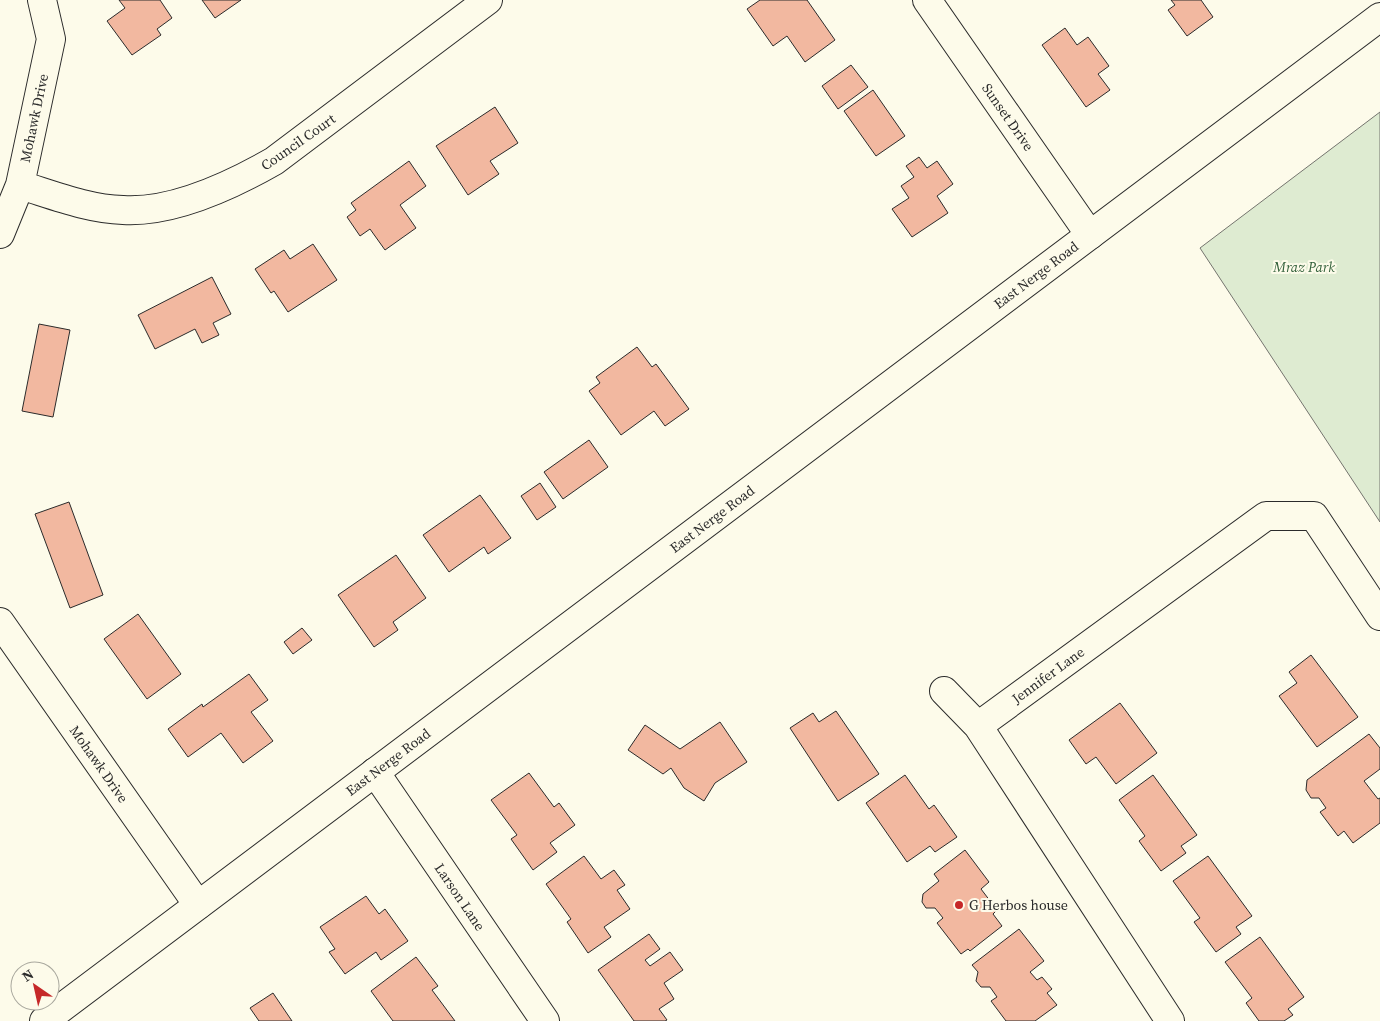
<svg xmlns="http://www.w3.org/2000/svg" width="1380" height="1021" font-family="'Source Serif 4',serif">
<rect width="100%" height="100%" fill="#fdfbea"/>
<path fill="#deebd1" stroke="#74746e" d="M1380,112V522L1200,248Z"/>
<path fill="#f2b8a0" stroke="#2b2b2b" d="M119,0H160L172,18L157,29L161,35L132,55L107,21L125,8Z
M202,0H241L215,18Z
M760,0H807L835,40L805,62L787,36L773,46L747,9Z
M1171,0H1201L1213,17L1187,36L1168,10L1175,5Z
M1065,28L1077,45L1088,37L1109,66L1098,74L1110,90L1086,107L1042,45Z
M851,65L868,87L838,109L822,86Z
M873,90L905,136L876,156L844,111Z
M495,107L518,143L490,161L499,174L468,195L436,146Z
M919,157L927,168L937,161L953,184L937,196L948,213L912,237L892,209L909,198L901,186L914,177L906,166Z
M409,161L426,186L400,205L416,228L385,250L370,229L360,236L347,217L356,210L351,203Z
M313,244L337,280L288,312L274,291L271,293L255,269L284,250L290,259Z
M212,277L231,314L213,323L219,335L202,343L195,329L155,349L138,315Z
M39,324L70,330L53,417L22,411Z
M637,347L652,367L656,364L689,409L665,426L654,411L621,435L589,391L600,383L596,377Z
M589,440L608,467L563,499L544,472Z
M540,483L556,507L537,520L521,496Z
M480,495L511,538L488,554L484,547L449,572L423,535Z
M69,502L103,595L70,608L35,514Z
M396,555L426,598L393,622L398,630L374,647L338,595Z
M138,614L181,674L147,699L104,639Z
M302,628L312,640L293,654L284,642Z
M1311,655L1358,717L1317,747L1279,696L1297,683L1289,672Z
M249,674L268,700L251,712L273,741L243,763L221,733L188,757L168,729L202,704L203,707Z
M1120,703L1157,753L1116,784L1096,757L1086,764L1069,740Z
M836,711L879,774L838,801L790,728L813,713L819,722Z
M720,722L747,762L715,783L704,801L684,788L671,768L663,774L628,750L645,725L680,749Z
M1369,734L1380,748V769L1364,781L1378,799L1380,798V823L1353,843L1344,831L1338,836L1320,812L1326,808L1319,798H1311L1306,790L1307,780Z
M529,773L554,807L559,803L575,825L550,843L557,852L533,870L511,839L517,835L491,800Z
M905,775L929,809L934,805L957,837L935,852L930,846L907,862L866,803Z
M1153,775L1197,835L1181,846L1186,853L1161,871L1139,841L1145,836L1119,800Z
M965,850L989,882L981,889L997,910L993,914L1002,926L970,951L968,949L961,954L937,923L943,918L935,908H926L922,902L923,894L939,881L934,874Z
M584,856L601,879L614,870L625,885L617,890L630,909L604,927L611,937L588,953L567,922L571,919L546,884Z
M1208,856L1252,916L1236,927L1241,934L1216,952L1194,922L1200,918L1173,881Z
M366,896L379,914L385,909L408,941L381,960L376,952L345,974L329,952L335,949L320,927Z
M1019,929L1044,961L1030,972L1037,980L1042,977L1052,989L1047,993L1057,1005L1035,1021H1006L991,1001L997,997L990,987H981L976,981L978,972L972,965Z
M649,934L660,949L645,960L650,966L670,952L683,970L664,983L674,999L659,1009L667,1020L665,1021H634L598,970Z
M1260,937L1304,997L1288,1009L1293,1015L1284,1021H1259L1246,1003L1252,998L1225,962Z
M416,957L438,986L432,990L455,1021H393L371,991Z
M273,993L292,1021H259L250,1008Z"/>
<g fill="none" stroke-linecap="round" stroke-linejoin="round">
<defs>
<path id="minor" d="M927,0L1090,235
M20,185C53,195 88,209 123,210C172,213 232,185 274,161L488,0
M0,234L20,185L51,39L42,0
M0,622L198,905
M944,691L978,726
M375,772L545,1021
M1170,1021L978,726L1266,516H1314L1380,616"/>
<path id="major" d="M44,1021L1380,17"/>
</defs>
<use href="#minor" stroke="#2b2b2b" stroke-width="30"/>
<use href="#major" stroke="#2b2b2b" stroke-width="30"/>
<use href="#minor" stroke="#fdfbea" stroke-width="28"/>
<use href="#major" stroke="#fdfbea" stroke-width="28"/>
</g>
<circle fill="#c62828" stroke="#fdfbea" stroke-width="2" cx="959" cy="905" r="5"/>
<g text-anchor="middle" stroke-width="4" stroke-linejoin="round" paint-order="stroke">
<g font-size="14" fill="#2b2b2b" stroke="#fdfbea">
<text transform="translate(1008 117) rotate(55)" y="5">Sunset Drive</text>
<text transform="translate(34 118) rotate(-78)" y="5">Mohawk Drive</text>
<text transform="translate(298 142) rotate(-35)" y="5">Council Court</text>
<text transform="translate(1036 275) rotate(-37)" y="5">East Nerge Road</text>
<text transform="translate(712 519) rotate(-37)" y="5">East Nerge Road</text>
<text transform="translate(1048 675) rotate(-36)" y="5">Jennifer Lane</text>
<text transform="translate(388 762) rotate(-37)" y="5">East Nerge Road</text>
<text transform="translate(99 764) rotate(55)" y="5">Mohawk Drive</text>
<text transform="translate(460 897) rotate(56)" y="5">Larson Lane</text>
</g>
<g font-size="14" font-style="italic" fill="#34623c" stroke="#fdfbea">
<text x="1304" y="272">Mraz Park</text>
</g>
<g font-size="14" fill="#2b2b2b" stroke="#fdfbea" text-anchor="start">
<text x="969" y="910">G Herbos house</text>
</g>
</g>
<g transform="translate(35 986) rotate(326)"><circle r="24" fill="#fdfbea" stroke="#a9a89e"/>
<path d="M0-4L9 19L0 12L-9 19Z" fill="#c62828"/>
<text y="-8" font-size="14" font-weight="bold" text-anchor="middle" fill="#2b2b2b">N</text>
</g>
</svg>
